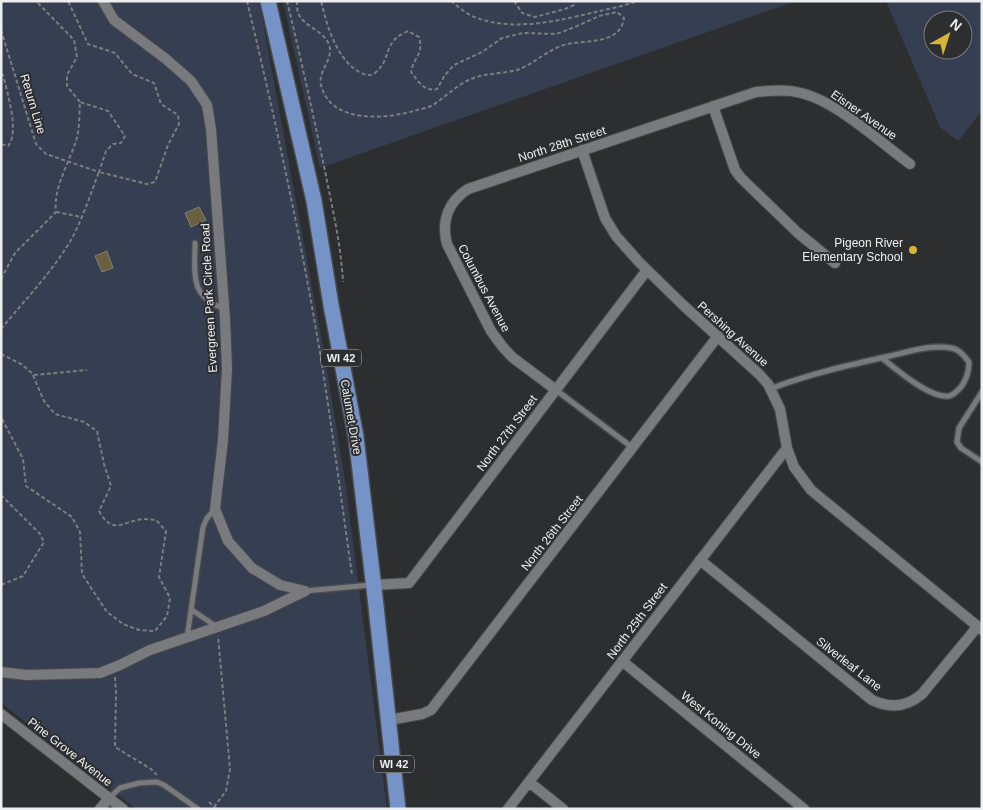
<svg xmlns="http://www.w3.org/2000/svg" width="983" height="810" font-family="Helvetica,sans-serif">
<rect width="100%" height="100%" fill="#2d2e30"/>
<path fill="#353f51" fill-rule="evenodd" d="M1,1H259L326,363L346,487L387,809H136L1,703Z
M283,1H796L320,168Z
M886,1H982V111L958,141L940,127ZM933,20H963V50H933Z"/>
<path fill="#6b603d" stroke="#7f7e7b" d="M199,207L206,220L191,227L185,213Z
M107,251L113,268L102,272L95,256Z"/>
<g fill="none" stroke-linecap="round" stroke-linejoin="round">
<defs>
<path id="lane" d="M195,243C195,273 189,296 223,308
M770,389C809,374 849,365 890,356C909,352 931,344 951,348C959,349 964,356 969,362C969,372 967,379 961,387C957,391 954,395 949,396C930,399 896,369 882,358
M556,390L633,448
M982,392L959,428L957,442L961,448L982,462
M305,591L371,585
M192,610L217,627
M187,638L203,527L207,518L215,509
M109,798L120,788L139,783L157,782L164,785L198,809"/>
<path id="street" d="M103,1L114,20L166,59L191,81L207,105L211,129L225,319L227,369L223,440L215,509L228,541L252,568L280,585L305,591
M713,106L735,170L741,178L798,233L835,263
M582,150L605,218L616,236L639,262L683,305L759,374L768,384L780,409L787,448L794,467L811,490L982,630
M556,390L512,357L502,346L491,331L447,244C441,221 448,202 468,189L756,92C771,91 786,89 801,93C836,101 880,142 910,164
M700,560L872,700C891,709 907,707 922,694L978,626
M374,585L409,583L647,270
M622,661L804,809
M1,672L26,675L100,673L120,665L150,650L264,611L305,591
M1,714L123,809
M389,720L422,714L431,710L718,336
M529,782L563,809
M100,809L109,798
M508,809L787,448"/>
<path id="primary" d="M268,1L314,201L331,305L356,437L375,597L398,809"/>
</defs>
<use href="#lane" stroke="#494a4c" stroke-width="8"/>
<use href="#street" stroke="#494a4c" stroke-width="12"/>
<use href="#primary" stroke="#494a4c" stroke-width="18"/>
<path stroke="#7c7d7f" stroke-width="2" stroke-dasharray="4 2.5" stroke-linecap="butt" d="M247,1C276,122 302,243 322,365C333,435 342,505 352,575
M287,1C301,59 314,118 326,176C333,211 341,246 343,282
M297,1C297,5 297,10 298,13C304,28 328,31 330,49C331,62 318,72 321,85C331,125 388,119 417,110C421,109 427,108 431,106C445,98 455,86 469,80C483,73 502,74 517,70C534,64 547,50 564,45C585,39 620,46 624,18L617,12L599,16L575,27L556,34L523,33L502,38L482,52L454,65L445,75L437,89C424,92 418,81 411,72C414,56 424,55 419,37L408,31C381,43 393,57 376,72C371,77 365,75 359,72C336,58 327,26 321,1
M451,1C459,7 467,15 477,18C516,32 561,20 600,11C612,8 625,6 637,1
M514,1L522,13L535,17L565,9L574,5L575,1
M1,30L36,144L46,154L99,172L106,151L113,144L121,143L125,136L108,111L80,102
M1,74L3,75C7,92 20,132 8,146L1,144
M56,212L82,217
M1,279L15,253L56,212C53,188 69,163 76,141C80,129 79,114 80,102L67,86V75L77,57L74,40L36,1
M1,329C25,300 52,272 71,240C83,218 90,195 99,172L147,184L155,182L168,145L179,124L178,115L161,104L154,83L132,74L115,53L88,44L68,1
M1,354L21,364L32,373L44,401L55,414L84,422L97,431L104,464L111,486L99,511C113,536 123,521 144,519C148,519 152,520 156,520L166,531L159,577L170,598L167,616L155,631L139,630L123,624L107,612L82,574L80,532L72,517L26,486L23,459L1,417
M34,375L87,370
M1,495L40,534L44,542L23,576L1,585
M115,677L116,692L115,747L151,769L157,775
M209,802L217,809
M214,807L226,791L230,769L218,636"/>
<use href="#lane" stroke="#797a7d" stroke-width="5"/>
<use href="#street" stroke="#797a7d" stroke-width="10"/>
<use href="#primary" stroke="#7593c7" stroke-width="15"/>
</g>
<circle fill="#d6b534" stroke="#2d2e30" stroke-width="2" cx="913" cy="250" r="5"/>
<g text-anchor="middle" stroke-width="4" stroke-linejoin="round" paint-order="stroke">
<g fill="#2d2e30" stroke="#b3b4b6" stroke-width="1">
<rect x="321" y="349.5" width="40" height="17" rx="4"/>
<rect x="374" y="755.5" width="40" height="17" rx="4"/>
</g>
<g font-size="11" font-weight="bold" fill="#edeeef">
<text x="341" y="362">WI 42</text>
<text x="394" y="768">WI 42</text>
</g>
<g font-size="12" fill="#edeeef" stroke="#2d2e30">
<text transform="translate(33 104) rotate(73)" y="4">Return Line</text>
<text transform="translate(864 115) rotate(35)" y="4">Eisner Avenue</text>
<text transform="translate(562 144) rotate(-18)" y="4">North 28th Street</text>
<text transform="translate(484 288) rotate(62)" y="4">Columbus Avenue</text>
<text transform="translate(209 298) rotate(-93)" y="4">Evergreen Park Circle Road</text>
<text transform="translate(733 334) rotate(42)" y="4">Pershing Avenue</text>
<text transform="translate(351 417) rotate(80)" y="4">Calumet Drive</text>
<text transform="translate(507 433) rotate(-53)" y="4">North 27th Street</text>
<text transform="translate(552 533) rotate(-52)" y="4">North 26th Street</text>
<text transform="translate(637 621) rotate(-53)" y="4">North 25th Street</text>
<text transform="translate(849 664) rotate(38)" y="4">Silverleaf Lane</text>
<text transform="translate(721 725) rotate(39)" y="4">West Koning Drive</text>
<text transform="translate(70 752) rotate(38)" y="4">Pine Grove Avenue</text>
</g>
<g font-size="12" fill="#edeeef" stroke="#2d2e30" text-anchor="end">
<text x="903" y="247">Pigeon River<tspan x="903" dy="14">Elementary School</tspan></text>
</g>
</g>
<rect width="983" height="810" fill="none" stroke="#edeeef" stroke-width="5"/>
<g transform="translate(948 35) rotate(39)"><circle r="24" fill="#2d2e30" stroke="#7a7b7c"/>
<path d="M0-4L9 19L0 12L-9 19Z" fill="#d6b534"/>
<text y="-8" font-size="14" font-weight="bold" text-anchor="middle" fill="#edeeef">N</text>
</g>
</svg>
